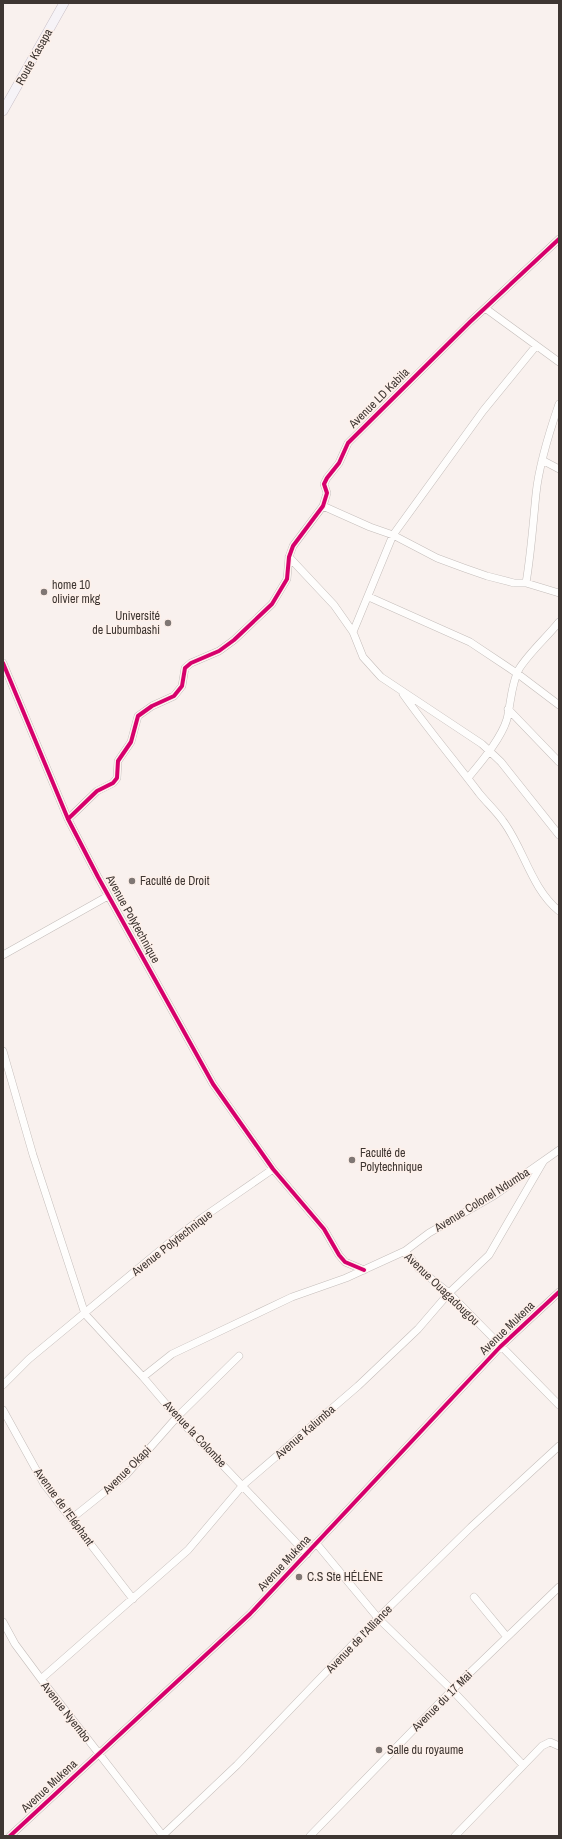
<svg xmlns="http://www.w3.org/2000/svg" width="562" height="1839" font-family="'Archivo Narrow',sans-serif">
<rect width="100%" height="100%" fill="#f9f1ee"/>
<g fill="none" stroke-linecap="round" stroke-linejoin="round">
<defs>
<path id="minor" d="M485,308L559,362
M542,460L559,469
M323,506L370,527L393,535L437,558L464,568L487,576L514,583H526L559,593
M289,557L334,605L353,632L363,657L381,677L482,744L501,762L559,835
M526,583C531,553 533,524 536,494C539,464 549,433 559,404
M369,597L470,642L518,674L559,705
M353,632L393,535L483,411L536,346
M3,663L68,819L98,877L213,1084L273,1169L324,1229L339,1255L345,1262L364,1270
M403,694C427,728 454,760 479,793C487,803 496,811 503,821C524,849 531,888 559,911
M508,709L559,762
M468,778C481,762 501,739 507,719C511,703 511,684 519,669C529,653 547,637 559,622
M68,819L97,791L113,783L117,778L118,761L131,742L138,716L152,706L174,696L182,686L185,668L191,663L219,651L234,640L272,604L287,579L289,557L293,546L323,506L327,493L324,484L327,478L339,463L348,443L470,322L559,239
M3,955L108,896
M3,1051L33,1155L85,1314L143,1377L177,1417L307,1554
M405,1251L429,1233L495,1195L559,1150
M143,1377L172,1354L292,1297L346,1278L405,1251L419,1269L449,1293L559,1405
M3,1385L29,1359L169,1243L202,1218L273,1169
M3,1410L44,1484L133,1599
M71,1519L126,1475L177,1417L239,1356
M316,1543L378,1618L452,1690L523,1765
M474,1597L507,1637
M3,1622L15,1644L41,1679L163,1836
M41,1679L188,1550L243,1485L358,1386L418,1329L449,1293L489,1255L543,1162
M10,1836L250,1614L500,1347L559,1292
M162,1836L237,1765L378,1618L471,1527L559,1446
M310,1836L452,1690L559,1587
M455,1836L542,1746L550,1742L559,1746"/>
<path id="major" d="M3,111L64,3"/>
</defs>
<use href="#minor" stroke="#c4bdba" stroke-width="8"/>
<use href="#major" stroke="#c9c0c8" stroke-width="10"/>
<use href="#minor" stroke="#fefdfc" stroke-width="7"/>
<use href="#major" stroke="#f6f3f7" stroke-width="9"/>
<defs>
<path id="cycleway" d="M3,663L68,819L98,877L213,1084L273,1169L324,1229L339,1255L345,1262L364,1270
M68,819L97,791L113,783L117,778L118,761L131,742L138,716L152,706L174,696L182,686L185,668L191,663L219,651L234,640L272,604L287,579L289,557L293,546L323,506L327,493L324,484L327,478L339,463L348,443L470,322L559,239
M10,1836L250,1614L500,1347L559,1292"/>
</defs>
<use href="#cycleway" stroke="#fdf0ea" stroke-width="6"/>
<use href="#cycleway" stroke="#d6006c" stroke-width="4"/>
</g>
<g fill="#7f7774" stroke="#fdf0ea" stroke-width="1.5">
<circle cx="44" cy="592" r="4"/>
<circle cx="168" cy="623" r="4"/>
<circle cx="132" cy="881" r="4"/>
<circle cx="352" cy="1160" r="4"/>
<circle cx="299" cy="1577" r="4"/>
<circle cx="379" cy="1750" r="4"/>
</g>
<g text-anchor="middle" stroke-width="3" stroke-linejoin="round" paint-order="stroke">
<g font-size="12" fill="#3e3632" stroke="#fdf0ea">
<text transform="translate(34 57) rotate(-61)" y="4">Route Kasapa</text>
<text transform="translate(379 398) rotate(-45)" y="4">Avenue LD Kabila</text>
<text transform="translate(133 919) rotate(61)" y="4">Avenue Polytechnique</text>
<text transform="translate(482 1200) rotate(-32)" y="4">Avenue Colonel Ndumba</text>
<text transform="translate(172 1243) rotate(-38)" y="4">Avenue Polytechnique</text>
<text transform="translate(442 1289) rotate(44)" y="4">Avenue Ouagadougou</text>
<text transform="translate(507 1328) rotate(-44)" y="4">Avenue Mukena</text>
<text transform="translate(305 1432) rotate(-41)" y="4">Avenue Kalumba</text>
<text transform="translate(195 1434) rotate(47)" y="4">Avenue la Colombe</text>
<text transform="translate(127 1470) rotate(-45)" y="4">Avenue Okapi</text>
<text transform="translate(64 1507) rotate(54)" y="4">Avenue de l'Eléphant</text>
<text transform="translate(284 1563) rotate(-47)" y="4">Avenue Mukena</text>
<text transform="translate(359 1639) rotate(-46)" y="4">Avenue de l'Alliance</text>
<text transform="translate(442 1701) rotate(-45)" y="4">Avenue du 17 Mai</text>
<text transform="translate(66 1712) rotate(52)" y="4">Avenue Nyembo</text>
<text transform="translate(49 1786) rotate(-43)" y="4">Avenue Mukena</text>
</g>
<g font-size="12" fill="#3e3632" stroke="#fdf0ea" text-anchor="start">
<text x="52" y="589">home 10<tspan x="52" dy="14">olivier mkg</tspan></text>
<text x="160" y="620" text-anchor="end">Université<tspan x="160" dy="14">de Lubumbashi</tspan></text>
<text x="140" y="885">Faculté de Droit</text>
<text x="360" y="1157">Faculté de<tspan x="360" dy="14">Polytechnique</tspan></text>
<text x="307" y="1581">C.S Ste HÉLÈNE</text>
<text x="387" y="1754">Salle du royaume</text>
</g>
</g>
<rect width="562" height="1839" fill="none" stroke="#3e3632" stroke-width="8"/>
</svg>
